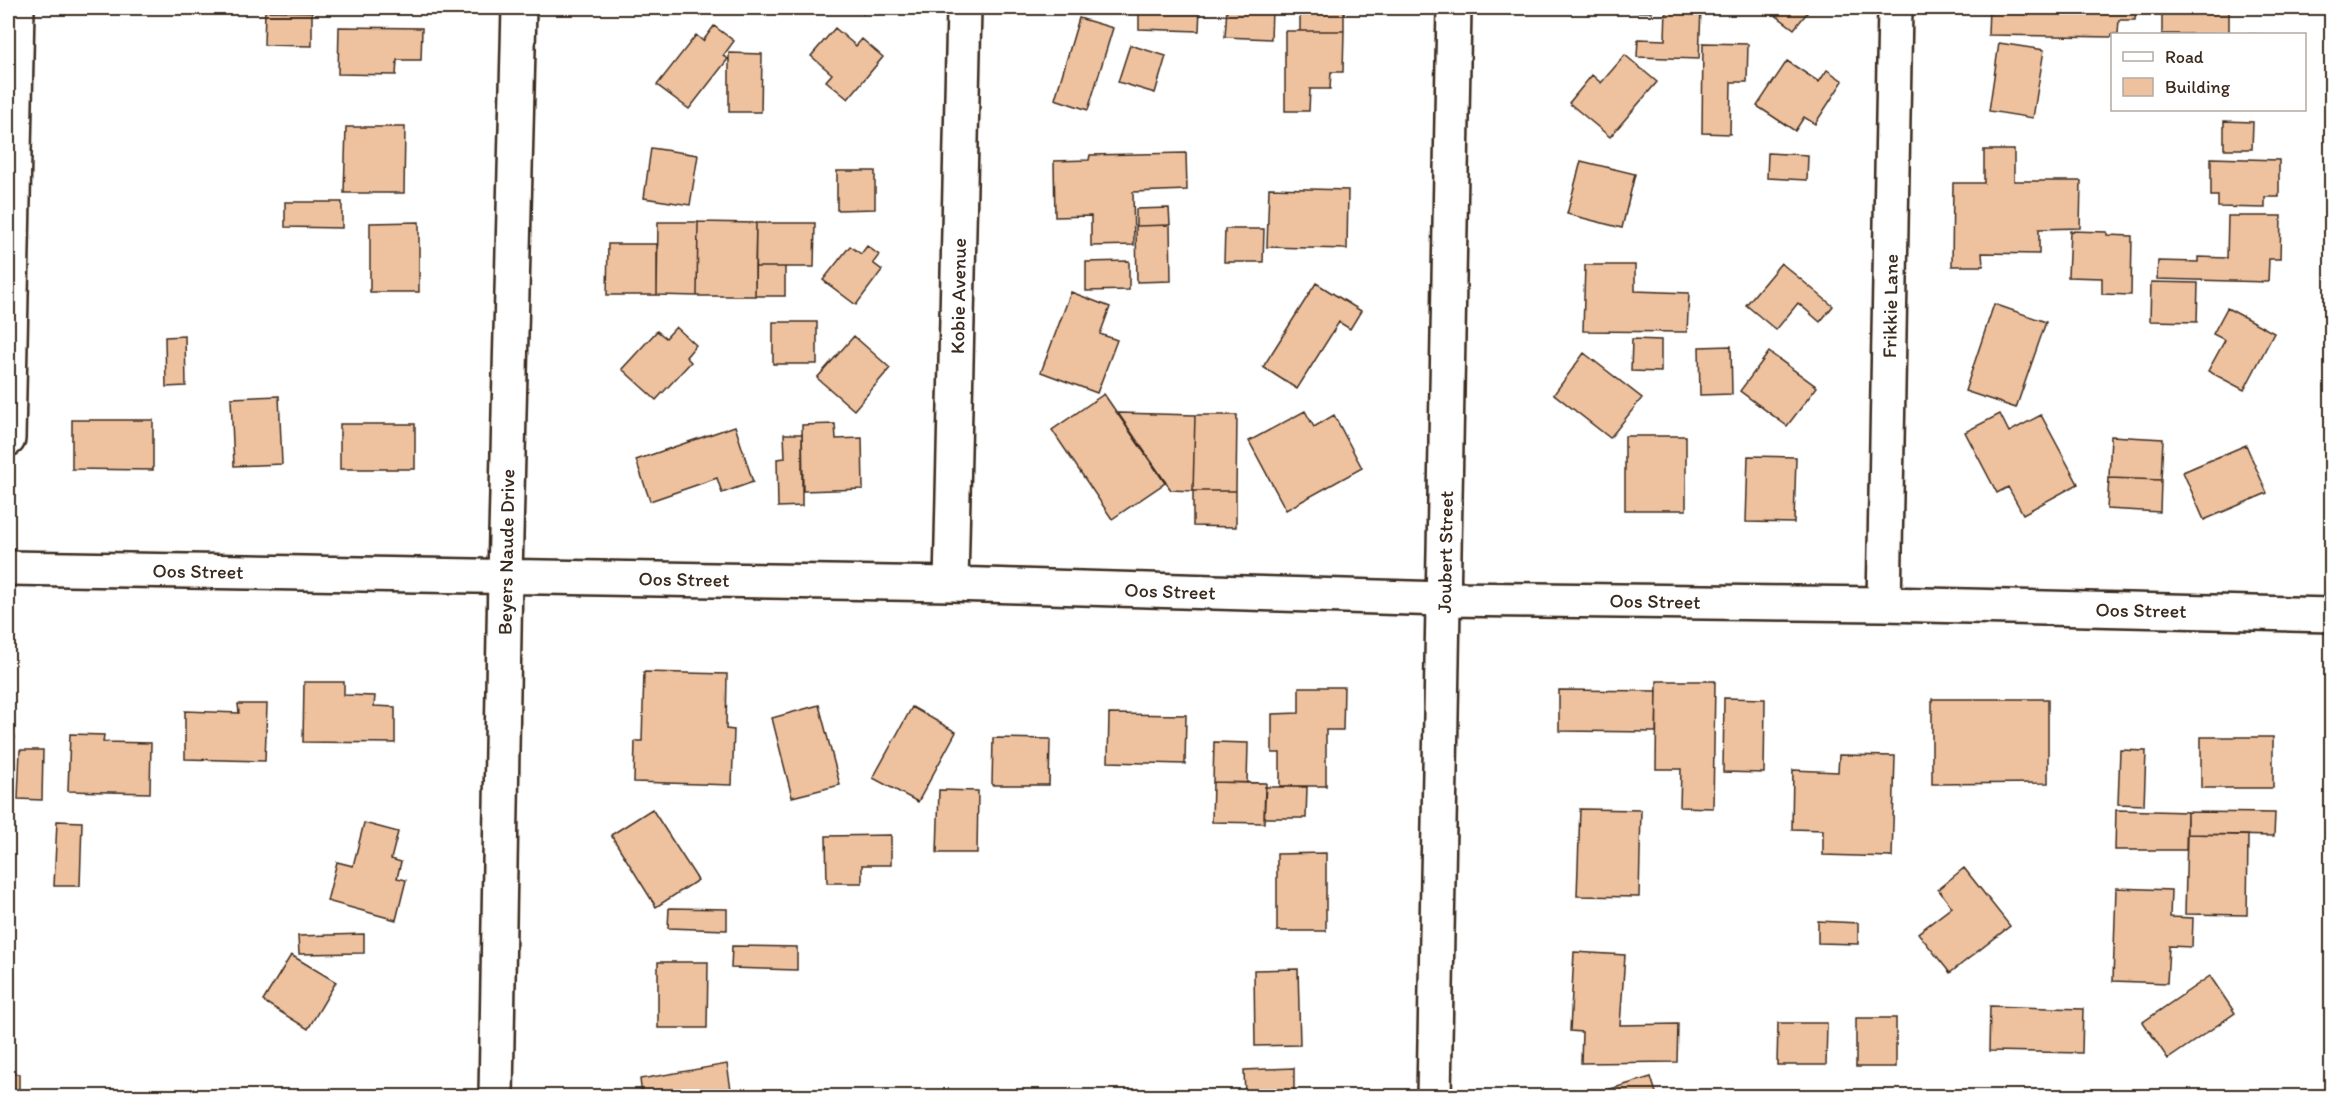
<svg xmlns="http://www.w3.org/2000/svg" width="2339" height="1104" font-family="Itim,sans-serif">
<rect width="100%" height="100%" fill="#fff"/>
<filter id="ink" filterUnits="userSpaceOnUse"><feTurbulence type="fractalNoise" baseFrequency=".0167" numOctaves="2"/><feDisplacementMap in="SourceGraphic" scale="12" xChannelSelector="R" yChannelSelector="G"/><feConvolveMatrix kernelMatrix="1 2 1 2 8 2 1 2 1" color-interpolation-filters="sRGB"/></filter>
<g filter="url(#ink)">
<path fill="#efc29f" stroke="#3b2a1e" stroke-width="1.5" d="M856,8H868L863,14Z
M1139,8H1200L1199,31L1139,29Z
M1227,8H1272L1271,39L1225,37Z
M1300,8H1344V31H1300Z
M1591,8H1651V12L1591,11Z
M1666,8H1701L1699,59L1637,57L1638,39L1665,40Z
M1766,8H1811L1794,29Z
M1989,8H2136L2135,20H2119L2118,34H2112V37L1988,35Z
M2162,8H2229V34H2257H2162Z
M265,11L312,12V46L264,45Z
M1079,18L1113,28L1088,110L1055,99Z
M714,26L734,41L723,56L728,59L689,109L657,85L696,35L703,41Z
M339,27L422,28L421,60H397L396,75L338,74Z
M835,28L856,46L862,39L883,57L848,99L826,81L832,74L811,56Z
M1285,31H1344L1343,72H1331L1330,89H1310L1309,111H1285Z
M1703,43L1748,44L1747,82H1731L1730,134L1702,133Z
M1999,43L2044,50L2033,118L1989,111Z
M1130,45L1166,56L1155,93L1118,82Z
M729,53L762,54L761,112H729Z
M1625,55L1657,82L1610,137L1569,103L1592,75L1601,83Z
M1787,61L1819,82L1827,70L1843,81L1815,124L1804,117L1795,131L1757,106Z
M2224,121L2253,122L2252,149H2224Z
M346,127H405L404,193H344Z
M651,148L698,155L690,205L644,198Z
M1984,150H2014V181H2081L2080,228L2039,229V254L1982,253L1983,266H1952L1953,183H1984Z
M1186,153L1187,190L1133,192L1134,245L1091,246V216L1055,217L1054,161L1089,160L1090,155Z
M1768,153L1808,155L1807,180L1767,178Z
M2211,158L2279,160V197H2265V208L2218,207V196H2211Z
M1581,161L1635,174L1622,228L1567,214Z
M837,171H875V209L837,210Z
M1269,188L1348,190L1347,249L1267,247Z
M285,202H342V228L285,227Z
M1169,208L1170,225L1136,226V209Z
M2228,216H2281L2280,259H2269L2268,282L2157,279L2158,261L2198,262V257L2227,258Z
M419,222V292H370V223Z
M658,222H698L697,296L657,295Z
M698,222L756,223L755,296H697Z
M756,223H815L814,267H755Z
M1170,225L1171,281L1137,282L1136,226Z
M1225,229H1264L1263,262H1224Z
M2070,231L2107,232V235L2132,236L2131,295L2102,294V278L2068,277Z
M608,244H657V295H607Z
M850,246L861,254L867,246L879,255L873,263L882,270L856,305L823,280Z
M1129,261V290L1086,291V262Z
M1781,263L1833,306L1820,322L1798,303L1776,330L1746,305Z
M1585,265H1635V291L1689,293L1687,332L1583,331Z
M755,267H785V296H755Z
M2151,282L2198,283L2197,322L2150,321Z
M1316,283L1361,311L1350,329L1339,322L1297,389L1263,367Z
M1071,292L1110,307L1100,334L1117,340L1097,393L1041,372Z
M1994,304L2046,322L2016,408L1965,391Z
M2227,308L2274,333L2244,390L2208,371L2225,340L2213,334Z
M773,322H817V364H773Z
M676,327L696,345L686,357L691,362L656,400L622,369L657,331L666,338Z
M185,336L186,386L166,387L165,337Z
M854,336L890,368L854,410L817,378Z
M1632,339L1661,340V372L1631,371Z
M1731,346L1732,394L1700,395L1699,347Z
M1769,352L1817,387L1787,426L1740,391Z
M1584,353L1642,398L1610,438L1554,394Z
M1104,394L1165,483L1112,519L1052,430Z
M279,396L282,464L234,466L231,398Z
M1305,411L1314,427L1334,415L1362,468L1286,510L1249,441Z
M1118,413L1195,415L1193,491L1171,490Z
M2000,414L2009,432L2041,415L2078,484L2023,514L2008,487L1997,493L1965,432Z
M1195,415H1237L1236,491H1193Z
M72,420H153V470L72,469Z
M340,424H415V469H340Z
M835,424L836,439L862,438L863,489L803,491L802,425Z
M735,426L753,482L722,493L717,478L650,501L636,460Z
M784,434H802V506L778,507L777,459L785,458Z
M1625,436H1686V510H1625Z
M2111,436L2163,439L2161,480L2109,478Z
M2246,445L2267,493L2204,520L2183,472Z
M1748,456L1796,457L1794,523L1746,522Z
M2109,478L2161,480L2160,512L2107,509Z
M1193,491H1236V527L1193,526Z
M644,672L727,674L726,729L734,730L732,785L634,782L635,741H642Z
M1657,681H1715L1713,808L1680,807L1681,769H1656Z
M304,682H344V695L375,696L374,706L395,707V743L303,742Z
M1299,687H1344L1343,730H1326V786H1280V753H1272V714L1299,713Z
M1559,690L1657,691L1656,732L1559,731Z
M1724,698L1765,699L1764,773L1723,772Z
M1932,699H2048V783L1932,784Z
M8,701L15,738L8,740Z
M238,704H267L265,761L185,759V711L239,713Z
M819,705L840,785L792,797L772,718Z
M912,707L956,732L918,802L873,778Z
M1109,714L1186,715L1185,764L1108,762Z
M70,734L104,735L103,742L151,743L150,793L68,791Z
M2201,737H2273V788H2201Z
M993,738L1050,739L1049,785H992Z
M1214,742L1248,743L1247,783L1213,782Z
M20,750H43L42,800L18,799Z
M2120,750L2146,751L2144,805L2118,804Z
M1839,755L1895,756L1892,857L1823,855V830L1792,829L1793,770L1838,772Z
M1213,782L1266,783L1264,823L1212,822Z
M1265,787H1307L1306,818H1264Z
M939,790L978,791L977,853H937Z
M652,809L698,880L656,907L611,835Z
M1580,809L1641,810L1639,897L1577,896Z
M2116,810L2187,812L2186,850H2115Z
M2187,812L2275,813L2274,836L2187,834Z
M57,821L82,822L80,886H54Z
M364,823L398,832L391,859L401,862L397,878L406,880L396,920L327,901L337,862L353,866Z
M2187,834L2248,835L2247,915L2185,914Z
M891,835V865H862V883H827L826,836Z
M1326,853V931H1277V854Z
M1964,868L2010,926L1950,973L1918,933L1952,907L1938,889Z
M2116,888L2171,890L2170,917L2193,918L2192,947L2169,946L2167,983L2113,981Z
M669,908L727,909V930L668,928Z
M1818,921L1858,923V944L1818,943Z
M364,934V953L299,954L298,936Z
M732,946L797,947V970L731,968Z
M1574,952L1625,955L1620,1025L1678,1024L1677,1062L1581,1063L1582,1032L1570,1031Z
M291,955L336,982L308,1029L263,1001Z
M658,962H708L707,1028H658Z
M1298,969L1300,1045L1255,1046L1254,970Z
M2210,976L2235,1013L2168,1059L2143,1022Z
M1990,1006L2083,1009L2082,1053L1989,1051Z
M1856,1018H1896V1067H1856Z
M1778,1023H1827L1826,1065H1777Z
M727,1064L732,1096H642L640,1079Z
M1294,1068V1096H1245L1244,1070Z
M8,1073L19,1074V1091L36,1092V1096H8Z
M1651,1077L1657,1096H1587Z
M2090,1093H2114V1096H2090Z"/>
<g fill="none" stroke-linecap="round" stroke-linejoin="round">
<defs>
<path id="minor" d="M8,439L17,8
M8,568L951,584L1444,599L1884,604L2332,615
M951,584L964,8
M1884,604L1895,8
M496,1096L505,575L519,8
M1434,1096L1454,8"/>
</defs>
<use href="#minor" stroke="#3b2a1e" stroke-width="38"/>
<use href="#minor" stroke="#fff" stroke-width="33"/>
</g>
</g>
<g text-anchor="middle" stroke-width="5" stroke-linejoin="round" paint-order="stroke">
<g font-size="20" fill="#3b2a1e" stroke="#fff">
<text transform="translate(958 296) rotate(-89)" y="7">Kobie Avenue</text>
<text transform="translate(1890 306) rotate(-89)" y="7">Frikkie Lane</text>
<text transform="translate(506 552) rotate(-89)" y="7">Beyers Naude Drive</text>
<text transform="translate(1445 552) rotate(-89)" y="7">Joubert Street</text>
<text transform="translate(198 571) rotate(1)" y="7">Oos Street</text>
<text transform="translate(684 579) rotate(1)" y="7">Oos Street</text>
<text transform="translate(1170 591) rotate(2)" y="7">Oos Street</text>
<text transform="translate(1655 601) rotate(1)" y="7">Oos Street</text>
<text transform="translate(2141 610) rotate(1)" y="7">Oos Street</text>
</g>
</g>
<rect width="2339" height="1104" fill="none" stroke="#fff" stroke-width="30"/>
<rect x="15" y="15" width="2309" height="1074" fill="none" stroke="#3b2a1e" stroke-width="2" filter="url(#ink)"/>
<rect x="2111" y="33" width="195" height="78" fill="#ffffff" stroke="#b1aaa5" stroke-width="1.5"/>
<rect x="2123" y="52" width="30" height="9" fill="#ffffff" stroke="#b1aaa5" stroke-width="1.5"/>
<text x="2165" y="63" font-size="18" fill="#3b2a1e">Road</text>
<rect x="2123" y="78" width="30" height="18" fill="#efc29f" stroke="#b1aaa5" stroke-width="1.5"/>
<text x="2165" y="93" font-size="18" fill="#3b2a1e">Building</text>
</svg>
